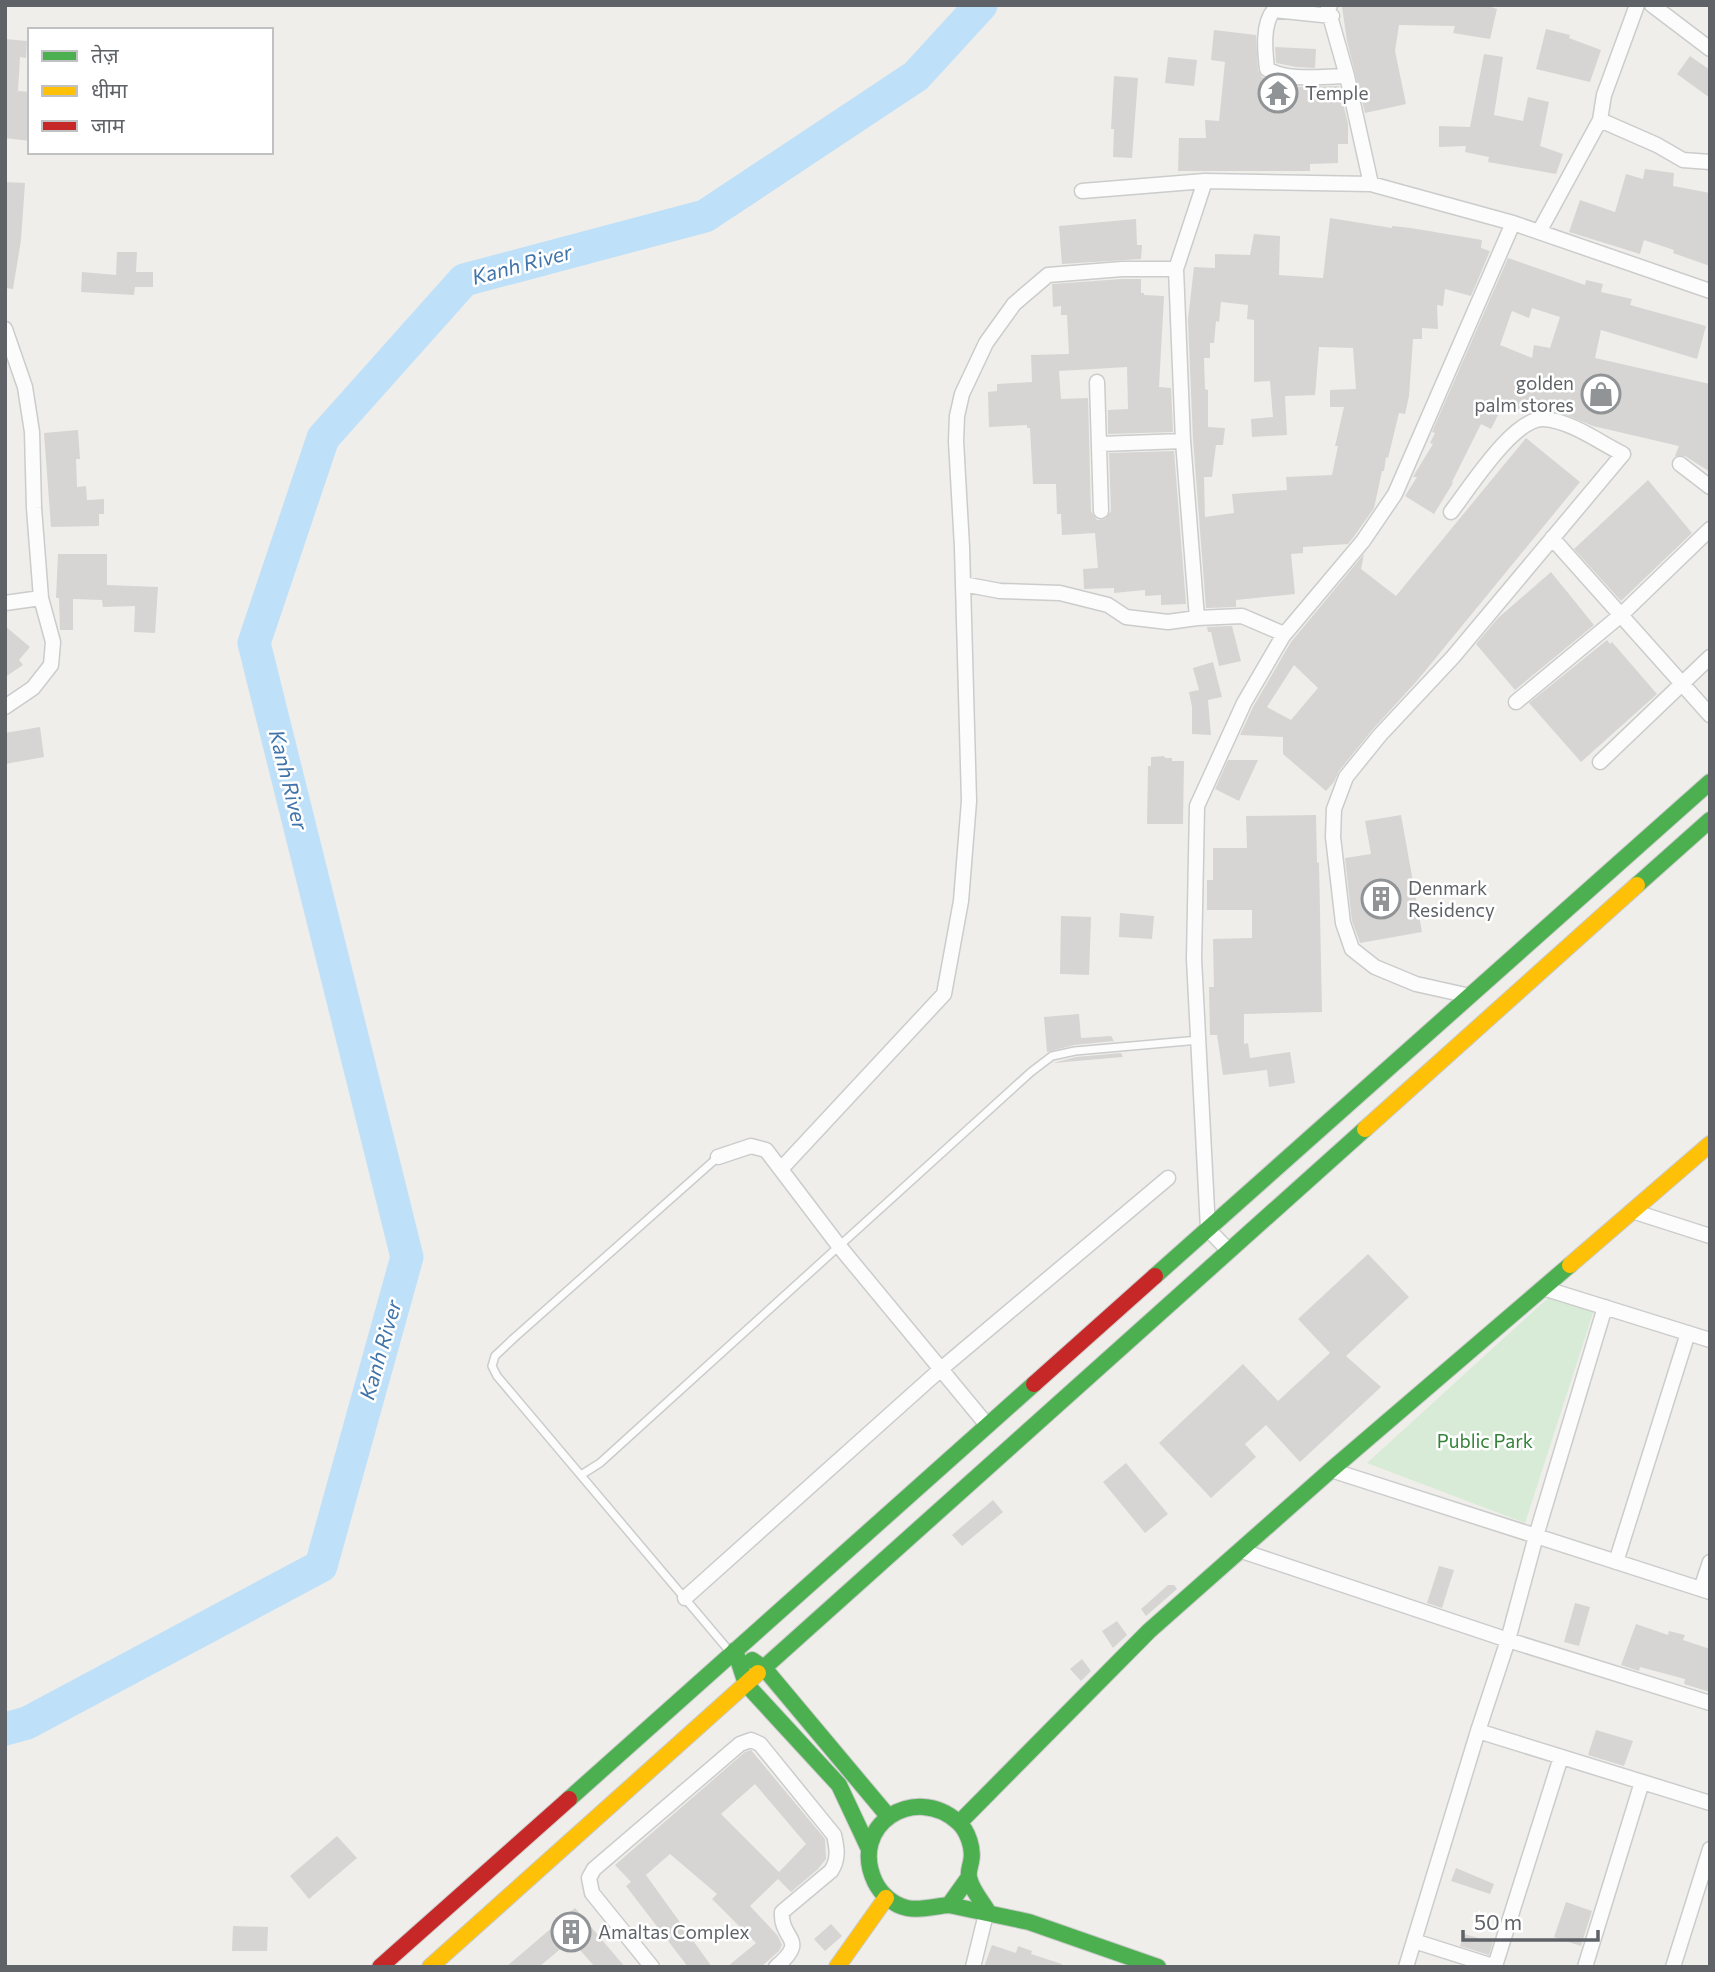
<svg xmlns="http://www.w3.org/2000/svg" width="1715" height="1972" font-family="Commissioner,'Noto Sans Devanagari',sans-serif">
<rect width="100%" height="100%" fill="#efeeea"/>
<path fill="#d8ebd6" d="M1549,1297L1595,1307L1525,1523L1367,1463Z"/>
<g fill="none" stroke-linecap="round" stroke-linejoin="round">
<path stroke="#bfe0f9" stroke-width="33" d="M5,1729L27,1723L321,1566L407,1257L254,643L323,438L464,280L705,216L916,76L981,5"/>
</g>
<path fill="#d6d5d3" fill-rule="evenodd" d="M1366,5H1485L1497,9L1490,39L1453,33L1455,26L1399,25L1395,51L1406,104L1365,113L1347,41L1342,7Z
M1546,29L1570,35L1569,38L1601,50L1590,82L1536,69Z
M1214,30L1256,35L1258,71L1262,77L1272,82L1295,87L1339,86L1348,124V144H1338V163L1310,164V171H1178L1179,138H1206L1205,120L1219,121L1225,62L1211,60Z
M5,39L27,41L26,58L20,57L18,91L30,92V141L5,138Z
M1275,47L1316,49L1315,68L1296,67L1276,63Z
M1484,54L1503,57L1494,115L1523,121L1528,97L1549,102L1540,146L1563,154L1556,174L1488,162L1489,157L1465,152L1466,146L1439,147V126L1470,127Z
M1690,56L1710,70V98L1677,74Z
M1168,57L1197,60L1194,86L1165,83Z
M1114,76L1138,78L1132,158L1113,157L1114,129H1111Z
M1645,169L1674,173L1673,186L1710,193V266L1673,253L1674,250L1644,240L1640,254L1569,232L1580,200L1615,212L1626,174L1643,179Z
M5,182L25,183L21,240L13,289L5,288Z
M1330,218L1392,228V226L1411,228L1482,240L1481,248L1490,251L1471,296L1445,289L1443,306L1437,305L1438,329L1422,328V339H1413L1409,396L1405,414L1399,413L1388,458L1386,457L1384,471H1382L1374,508L1355,535L1348,544L1303,547V553L1291,554L1295,594L1236,600V607L1206,608L1193,440L1188,320L1194,267L1215,268V254L1250,255L1254,234L1280,236L1279,275L1323,278ZM1221,302L1248,305L1247,319L1254,320V382L1270,381L1273,417L1251,419L1252,437L1287,435L1285,396L1315,395L1319,347L1353,348L1356,389L1330,390V407H1344L1335,446H1338L1332,475L1286,477L1287,490L1232,494L1234,513L1205,517L1204,477H1212L1216,445H1223L1225,428L1208,427V390L1205,389L1204,358H1210V343H1214L1216,321L1219,322Z
M1136,219L1137,245H1142L1141,259L1062,264L1059,226Z
M117,252H137L136,272H153V287H135L134,295L81,292L82,272L116,275Z
M1508,258L1585,285L1586,280L1603,284L1601,292L1632,299L1630,305L1706,326L1697,359L1601,330L1595,358L1710,384V472L1685,456H1675L1679,446L1593,426L1557,411L1543,410L1531,412L1479,400L1498,415L1491,429L1481,424L1452,482L1453,483L1434,514L1405,496L1417,477H1413L1414,475L1433,444L1430,443L1435,433L1432,432ZM1532,308L1560,317L1550,348L1534,345L1532,358L1500,345L1512,311L1529,318Z
M1122,279H1141V293H1144V295L1164,296L1159,387L1171,388L1173,432L1108,434V410L1128,409L1127,367L1059,371L1061,399L1088,398L1091,511L1097,520L1105,519L1111,511L1109,453L1174,451L1186,604L1161,605V595L1145,596V590L1114,593V588L1084,589L1083,569L1098,568L1095,533L1062,535L1061,514H1057L1056,484H1033L1030,428H1027V425L989,427L988,392L997,391V384L1032,382L1031,355L1069,354L1067,315H1061V306L1053,307L1052,284Z
M78,430L80,459H76L77,487L86,486L87,500L104,499V514H99V526L51,527L44,433Z
M1526,438L1580,482L1416,682L1373,729L1339,771L1334,782L1326,791L1283,754V737L1240,735L1253,707L1291,642L1364,554L1361,569L1396,596ZM1294,665L1318,688L1291,720L1267,707Z
M1648,480L1692,533L1621,601L1574,549Z
M58,554H107V585L158,587L155,633L134,632L135,606L103,607L102,600L73,599V630H60L59,598H56Z
M1551,572L1594,625L1515,690L1476,644L1498,618Z
M5,626L30,647L19,660L23,665L5,677Z
M1232,626L1241,661L1219,666L1211,632H1208L1207,627Z
M1607,640L1610,644L1612,642L1657,694L1581,762L1529,703Z
M1213,662L1222,697L1208,700L1211,735L1192,734V707L1189,692L1199,690L1193,668Z
M40,727L44,757L5,764V733Z
M1164,756L1165,758H1172V761H1184L1183,824H1147L1148,766H1151V757Z
M1228,760H1258L1239,801L1215,789Z
M1316,815L1317,863L1319,862L1322,1012L1244,1014V1044L1248,1043L1250,1058L1290,1052L1295,1083L1269,1087L1267,1070L1223,1075L1217,1035H1210L1209,987H1214L1213,939L1252,938V910H1207V880H1213V848H1247L1246,816Z
M1401,815L1422,932L1360,943L1352,921L1345,858L1371,854L1365,821Z
M1120,913L1154,916L1152,939L1119,937Z
M1061,916L1091,917L1089,975L1060,974Z
M1079,1014L1081,1038L1111,1036L1114,1041L1074,1045L1047,1052L1044,1017Z
M1121,1053L1123,1057L1053,1063L1076,1057Z
M1368,1254L1409,1297L1346,1356L1381,1387L1300,1462L1266,1425L1245,1444L1256,1457L1211,1498L1159,1443L1243,1364L1278,1401L1330,1353L1298,1319Z
M1126,1463L1168,1514L1145,1533L1103,1482Z
M993,1500L1003,1512L962,1546L952,1535Z
M1439,1566L1454,1570L1442,1608L1427,1603Z
M1168,1585H1174L1177,1589L1146,1616L1141,1609Z
M1575,1603L1590,1607L1579,1646L1564,1642Z
M1117,1621L1127,1635L1113,1648L1102,1631Z
M1636,1624L1668,1635L1669,1631L1685,1635L1683,1640L1710,1649V1692L1684,1684L1685,1679L1640,1667L1639,1671L1621,1665Z
M1082,1659L1091,1671L1081,1681L1070,1669Z
M1596,1730L1633,1741L1624,1766L1588,1755Z
M751,1750L825,1839L826,1859L818,1869L791,1892L778,1879L750,1906L778,1936L782,1945L779,1951L761,1967H727L756,1943L712,1899L717,1894L670,1854L646,1875L712,1967H688L626,1886L631,1882L615,1865L745,1752ZM755,1784L806,1844L779,1872L721,1814Z
M337,1836L357,1858L309,1899L290,1876Z
M1456,1868L1494,1884L1490,1894L1451,1881Z
M1566,1902L1592,1911L1581,1946L1554,1937Z
M575,1908L625,1967H595L571,1940L539,1967H506Z
M831,1924L842,1936L825,1951L814,1939Z
M233,1926L268,1927L267,1951H232Z
M1464,1934L1493,1942L1489,1955L1460,1946Z
M992,1945L1016,1953L1018,1946L1032,1951L1031,1954L1062,1964V1967H984Z"/>
<g fill="none" stroke-linecap="round" stroke-linejoin="round">
<defs>
<path id="lane" d="M718,1157L514,1338L495,1356L492,1366L497,1376L731,1653
M581,1475L600,1463L1031,1072L1052,1056L1075,1051L1199,1040"/>
<path id="street" d="M1330,5L1328,9L1347,76L1371,184
M1652,5L1710,49
M1332,16L1274,10C1262,24 1265,51 1267,69C1289,82 1323,76 1347,76
M1600,120L1657,145L1683,160L1710,162
M1205,181L1176,269L1183,441L1197,618L1242,616L1284,634
M1082,191L1205,181L1371,184L1513,223L1710,291
M1539,232L1600,120L1604,95L1637,5
M5,329L25,387L32,432L34,508L41,598L53,642L51,665L33,688L5,707
M1097,382L1101,511
M1100,444L1183,441
M1680,464L1710,487
M1451,512C1469,489 1514,417 1544,419C1571,421 1599,442 1623,454L1453,657L1380,735L1346,777L1334,809L1333,837L1343,923L1352,949L1375,967L1416,984L1470,996
M1552,538L1710,715
M963,584L1000,591L1060,593L1108,605L1126,617L1168,622L1197,618
M5,603L41,598
M1516,702L1621,615L1710,529
M1600,762L1710,657
M718,1157L751,1146L766,1150L839,1246L987,1425
M781,1169L944,994L961,901L969,801L962,547L956,441L957,416L962,394L986,343L1014,304L1048,275L1122,269H1176
M1632,1211L1710,1236
M1229,1251L1208,1229L1194,959L1197,806L1244,703L1283,636L1363,541L1395,494L1513,223
M1543,1288L1710,1340
M1331,1470L1710,1592
M1242,1551L1508,1640L1710,1703
M1616,1562L1688,1333
M1701,1589L1710,1562
M685,1598L941,1369L1168,1178
M1478,1731L1710,1803
M1414,1941L1496,1967
M1495,1966L1561,1757
M652,1967L592,1893L589,1878L594,1869L740,1744L751,1740L760,1744L834,1835C837,1848 839,1859 831,1871L782,1912C780,1941 810,1938 776,1967
M973,1967L987,1910
M1406,1967L1478,1731L1508,1640L1536,1536L1605,1307
M1585,1967L1642,1782
M1673,1967L1710,1849"/>
<path id="fast" d="M1637,885L1710,820
M1155,1276L1710,782
M735,1650L746,1684L839,1785L869,1849
M752,1660L764,1668L888,1816
M758,1673L1365,1129
M569,1799L1034,1384
M959,1823L1149,1631L1331,1470L1570,1265
M969,1877L949,1905C935,1906 921,1911 907,1908C893,1905 881,1894 875,1882C848,1825 915,1783 958,1822C968,1831 974,1849 971,1862C970,1867 968,1872 969,1877C971,1889 981,1900 987,1910
M949,1905L1029,1922L1158,1967"/>
<path id="slow" d="M1365,1129L1637,885
M1570,1265L1710,1144
M430,1967L758,1673
M837,1967L886,1898"/>
<path id="jam" d="M1034,1384L1155,1276
M380,1967L569,1799"/>
</defs>
<use href="#lane" stroke="#cbcccc" stroke-width="10"/>
<use href="#street" stroke="#cbcccc" stroke-width="17"/>
<use href="#fast" stroke="#cacacb" stroke-width="18"/>
<use href="#slow" stroke="#cacacb" stroke-width="18"/>
<use href="#jam" stroke="#cacacb" stroke-width="18"/>
<use href="#lane" stroke="#fdfcfc" stroke-width="7"/>
<use href="#street" stroke="#fdfcfc" stroke-width="14"/>
<use href="#fast" stroke="#4caf50" stroke-width="16"/>
<use href="#slow" stroke="#ffc107" stroke-width="16"/>
<use href="#jam" stroke="#c62828" stroke-width="16"/>
</g>
<defs>
<symbol id="temple-ring" viewBox="-11 -11 22 22"><circle r="9.5" fill="#fff" stroke="#919496" stroke-width="1.5"/><path d="M0-6L5-2H3V0L6.5 2.5H4V6H1.5V3h-3V6H-4V2.5H-6.5L-3 0V-2H-5Z" fill="#919496"/></symbol>
<symbol id="shop-ring" viewBox="-11 -11 22 22"><circle r="9.5" fill="#fff" stroke="#919496" stroke-width="1.5"/><path d="M-5-2.5h2.3a2.7 3.5 0 0 1 5.4 0H5L5.5 6h-11ZM-1.5-2.5h3a1.5 2.3 0 0 0-3 0Z" fill="#919496"/></symbol>
<symbol id="building-ring" viewBox="-11 -11 22 22"><circle r="9.5" fill="#fff" stroke="#919496" stroke-width="1.5"/><path d="M-4-6H4V6H1V3H-1V6H-4ZM-2.5-4.3h1.7v1.8h-1.7ZM.8-4.3h1.7v1.8H.8ZM-2.5-1h1.7V.8h-1.7ZM.8-1h1.7V.8H.8Z" fill="#919496"/></symbol>
</defs>
<g fill-rule="evenodd">
<use href="#temple-ring" x="1256" y="71" width="44" height="44"/>
<use href="#shop-ring" x="1579" y="372" width="44" height="44"/>
<use href="#building-ring" x="1359" y="877" width="44" height="44"/>
<use href="#building-ring" x="549" y="1910" width="44" height="44"/>
</g>
<g text-anchor="middle" stroke-width="5" stroke-linejoin="round" paint-order="stroke">
<g font-size="19" fill="#5f6368" stroke="#fff" text-anchor="start">
<text x="1305" y="100">Temple</text>
<text x="1574" y="390" text-anchor="end">golden<tspan x="1574" dy="22">palm stores</tspan></text>
<text x="1408" y="895">Denmark<tspan x="1408" dy="22">Residency</tspan></text>
<text x="598" y="1939">Amaltas Complex</text>
</g>
<g font-size="19" fill="#348238" stroke="#fff">
<text x="1485" y="1448">Public Park</text>
</g>
<g font-size="21" font-style="italic" fill="#4174aa" stroke="#fff">
<text transform="translate(522 265) rotate(-15)" y="7">Kanh River</text>
<text transform="translate(288 780) rotate(76)" y="7">Kanh River</text>
<text transform="translate(381 1350) rotate(-74)" y="7">Kanh River</text>
</g>
</g>
<rect width="1715" height="1972" fill="none" stroke="#5f6368" stroke-width="14"/>
<rect x="28" y="28" width="245" height="126" fill="#ffffff" stroke="#bfc1c3" stroke-width="2"/>
<rect x="42" y="51" width="35" height="10" fill="#4caf50" stroke="#bfc1c3" stroke-width="2"/>
<text x="91" y="63" font-size="21" fill="#5f6368">तेज़</text>
<rect x="42" y="86" width="35" height="10" fill="#ffc107" stroke="#bfc1c3" stroke-width="2"/>
<text x="91" y="98" font-size="21" fill="#5f6368">धीमा</text>
<rect x="42" y="121" width="35" height="10" fill="#c62828" stroke="#bfc1c3" stroke-width="2"/>
<text x="91" y="133" font-size="21" fill="#5f6368">जाम</text>
<path d="M1463 1930v10h135v-10" fill="none" stroke="#5f6368" stroke-width="3.5"/>
<text x="1474" y="1930" font-size="21" fill="#5f6368" stroke="#ffffff" stroke-width="5" paint-order="stroke">50 m</text>
</svg>
